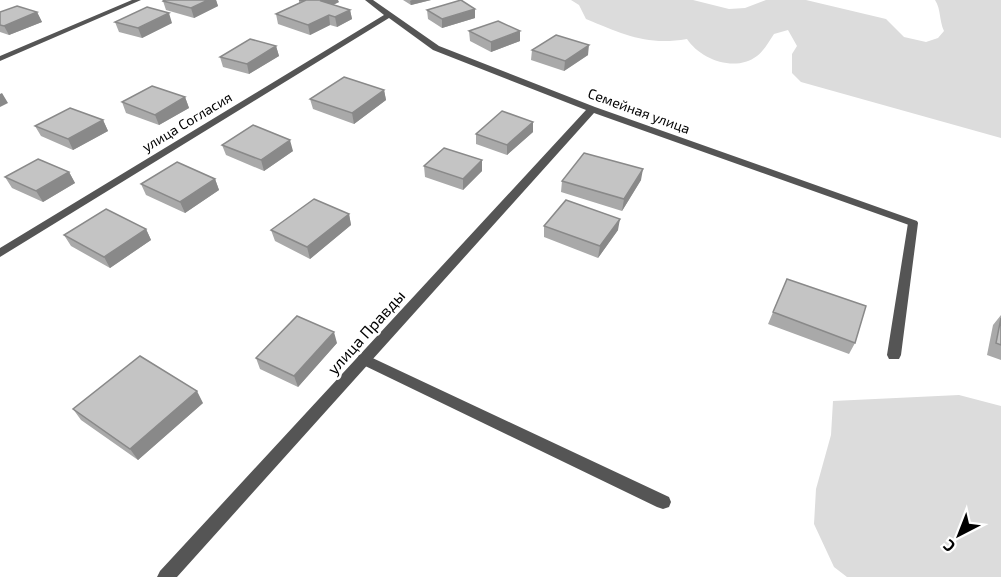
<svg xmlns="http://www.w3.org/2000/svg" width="1001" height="577" font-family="'Exo 2',sans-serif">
<rect width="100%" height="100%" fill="#fff"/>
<path fill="#dcdcdc" d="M571,0H693L729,9L745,8L766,0H806L886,19L904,37L926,42L938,38L944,31C939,20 941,9 935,0H1001V138L801,82L792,73V54L797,46L788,30L774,34C769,41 764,51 757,56C735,73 700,59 687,39C646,46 623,34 586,19L579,5Z
M959,395L1001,406V577H847L834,567L814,524L816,489L831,435L833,401Z"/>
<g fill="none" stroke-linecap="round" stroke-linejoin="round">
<path fill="#555" fill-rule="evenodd" d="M913,220L918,223L901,355L899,359H889L887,355L908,223Z
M364,354L669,497L671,502L669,507L663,509L657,507L359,363L357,359L359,355Z"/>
<path fill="#555" fill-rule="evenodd" d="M132,0H141L0,61V56Z
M365,0H373L439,46L595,107L917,221L918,223L913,226L909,225L594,113L177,577H157L160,571L586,110L433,50L389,18L0,257V248L384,15Z"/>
</g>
<path fill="#a9a9a9" d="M164,0H216L218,6L194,18L166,10L163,1Z
M299,0L339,2L333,5L350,10L352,19L337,27L330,25L310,35L278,24L276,14L299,3Z
M403,0H431L411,5Z
M427,10L475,18L442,28L428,19Z
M0,12H37L42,22L9,35L0,32Z
M115,22L172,23L142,38L119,32Z
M469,31L520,41L491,52L470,41Z
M276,46L279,56L249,74L223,67L220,57Z
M532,50L588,55L564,71L531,60Z
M384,90L386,100L354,124L313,109L310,99Z
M185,97L189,108L159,125L126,113L122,102Z
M103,120L108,131L73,150L41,136L35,126Z
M533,132L507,155L476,144V134Z
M222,145L293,151L264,171L226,155Z
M482,160V171L463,190L425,177L424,166Z
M69,172L75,183L43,202L12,188L5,177Z
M215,179L219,190L185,213L146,195L141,184Z
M641,180L622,211L561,192L562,181Z
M349,214L351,225L310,259L275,241L271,230Z
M544,226L618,230L598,258L544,237Z
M146,229L151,240L110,268L71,246L64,235Z
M787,279L855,343L849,354L768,324Z
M1001,315V360L987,355L993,325Z
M337,343L298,387L260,369L256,358Z
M203,403L138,460L81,420L73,409Z"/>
<path fill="#898989" d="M208,0H216L218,6L194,18L191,8Z
M322,0H338L339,2L322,10L321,1Z
M412,0H431L411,5L410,1Z
M475,9V18L442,28V19Z
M350,10L352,19L337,27L335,17Z
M37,12L42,22L9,35L4,26Z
M169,13L172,23L142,38L138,28Z
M329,15L330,25L310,35L308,25Z
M520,31V41L491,52V42Z
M589,45L588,55L564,71L565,61Z
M276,46L279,56L249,74L247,64Z
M384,90L386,100L354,124L352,113Z
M2,93L8,103L0,107V94Z
M185,97L189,108L159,125L155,115Z
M103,120L108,131L73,150L68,139Z
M533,122V132L507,155V145Z
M290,140L293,151L264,171L261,160Z
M482,160V171L463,190V179Z
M643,169L641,180L622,211L624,199Z
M69,172L75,183L43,202L36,191Z
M215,179L219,190L185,213L180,202Z
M349,214L351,225L310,259L307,247Z
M620,219L618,230L598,258L600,246Z
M146,229L151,240L110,268L104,257Z
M334,332L337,343L298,387L294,376Z
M197,391L203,403L138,460L130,449Z"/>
<path fill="#c4c4c4" stroke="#898989" stroke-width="1.5" d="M164,0H208L191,8L163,1Z
M299,0H322L321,1L350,10L335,17L329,15L308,25L276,14L304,1Z
M461,0L475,9L442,19L427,10Z
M17,6L37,12L4,26L0,25V12Z
M147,7L169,13L138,28L115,22Z
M498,21L520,31L491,42L469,31Z
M556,35L589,45L565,61L532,50Z
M250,39L276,46L247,64L220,57Z
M344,77L384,90L352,113L310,99Z
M152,86L185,97L155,115L122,102Z
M70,108L103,120L68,139L35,126Z
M502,111L533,122L507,145L476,134Z
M253,125L290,140L261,160L222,145Z
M444,148L482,160L463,179L424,166Z
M584,153L643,169L624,199L562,181Z
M38,159L69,172L36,191L5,177Z
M177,162L215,179L180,202L141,184Z
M314,199L349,214L307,247L271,230Z
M566,200L620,219L600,246L544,226Z
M106,209L146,229L104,257L64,235Z
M787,279L866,306L855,343L773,312Z
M297,316L334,332L294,376L256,358Z
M1001,318V345L996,343Z
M140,356L197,391L130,449L73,409Z"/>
<g text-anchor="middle" stroke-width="5" stroke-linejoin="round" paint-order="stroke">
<g font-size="14" fill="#000" stroke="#fff">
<text transform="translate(639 111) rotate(20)" y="5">Семейная улица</text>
<text transform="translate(187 122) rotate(-31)" y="5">улица Согласия</text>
</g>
<g font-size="16" fill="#000" stroke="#fff">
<text transform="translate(366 332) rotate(-48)" y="6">улица Правды</text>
</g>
</g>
<g transform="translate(959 535) rotate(222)" stroke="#ffffff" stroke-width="4.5" paint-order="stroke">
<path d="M0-4.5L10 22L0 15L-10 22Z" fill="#000000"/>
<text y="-9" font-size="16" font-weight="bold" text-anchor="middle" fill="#000000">С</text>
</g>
</svg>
